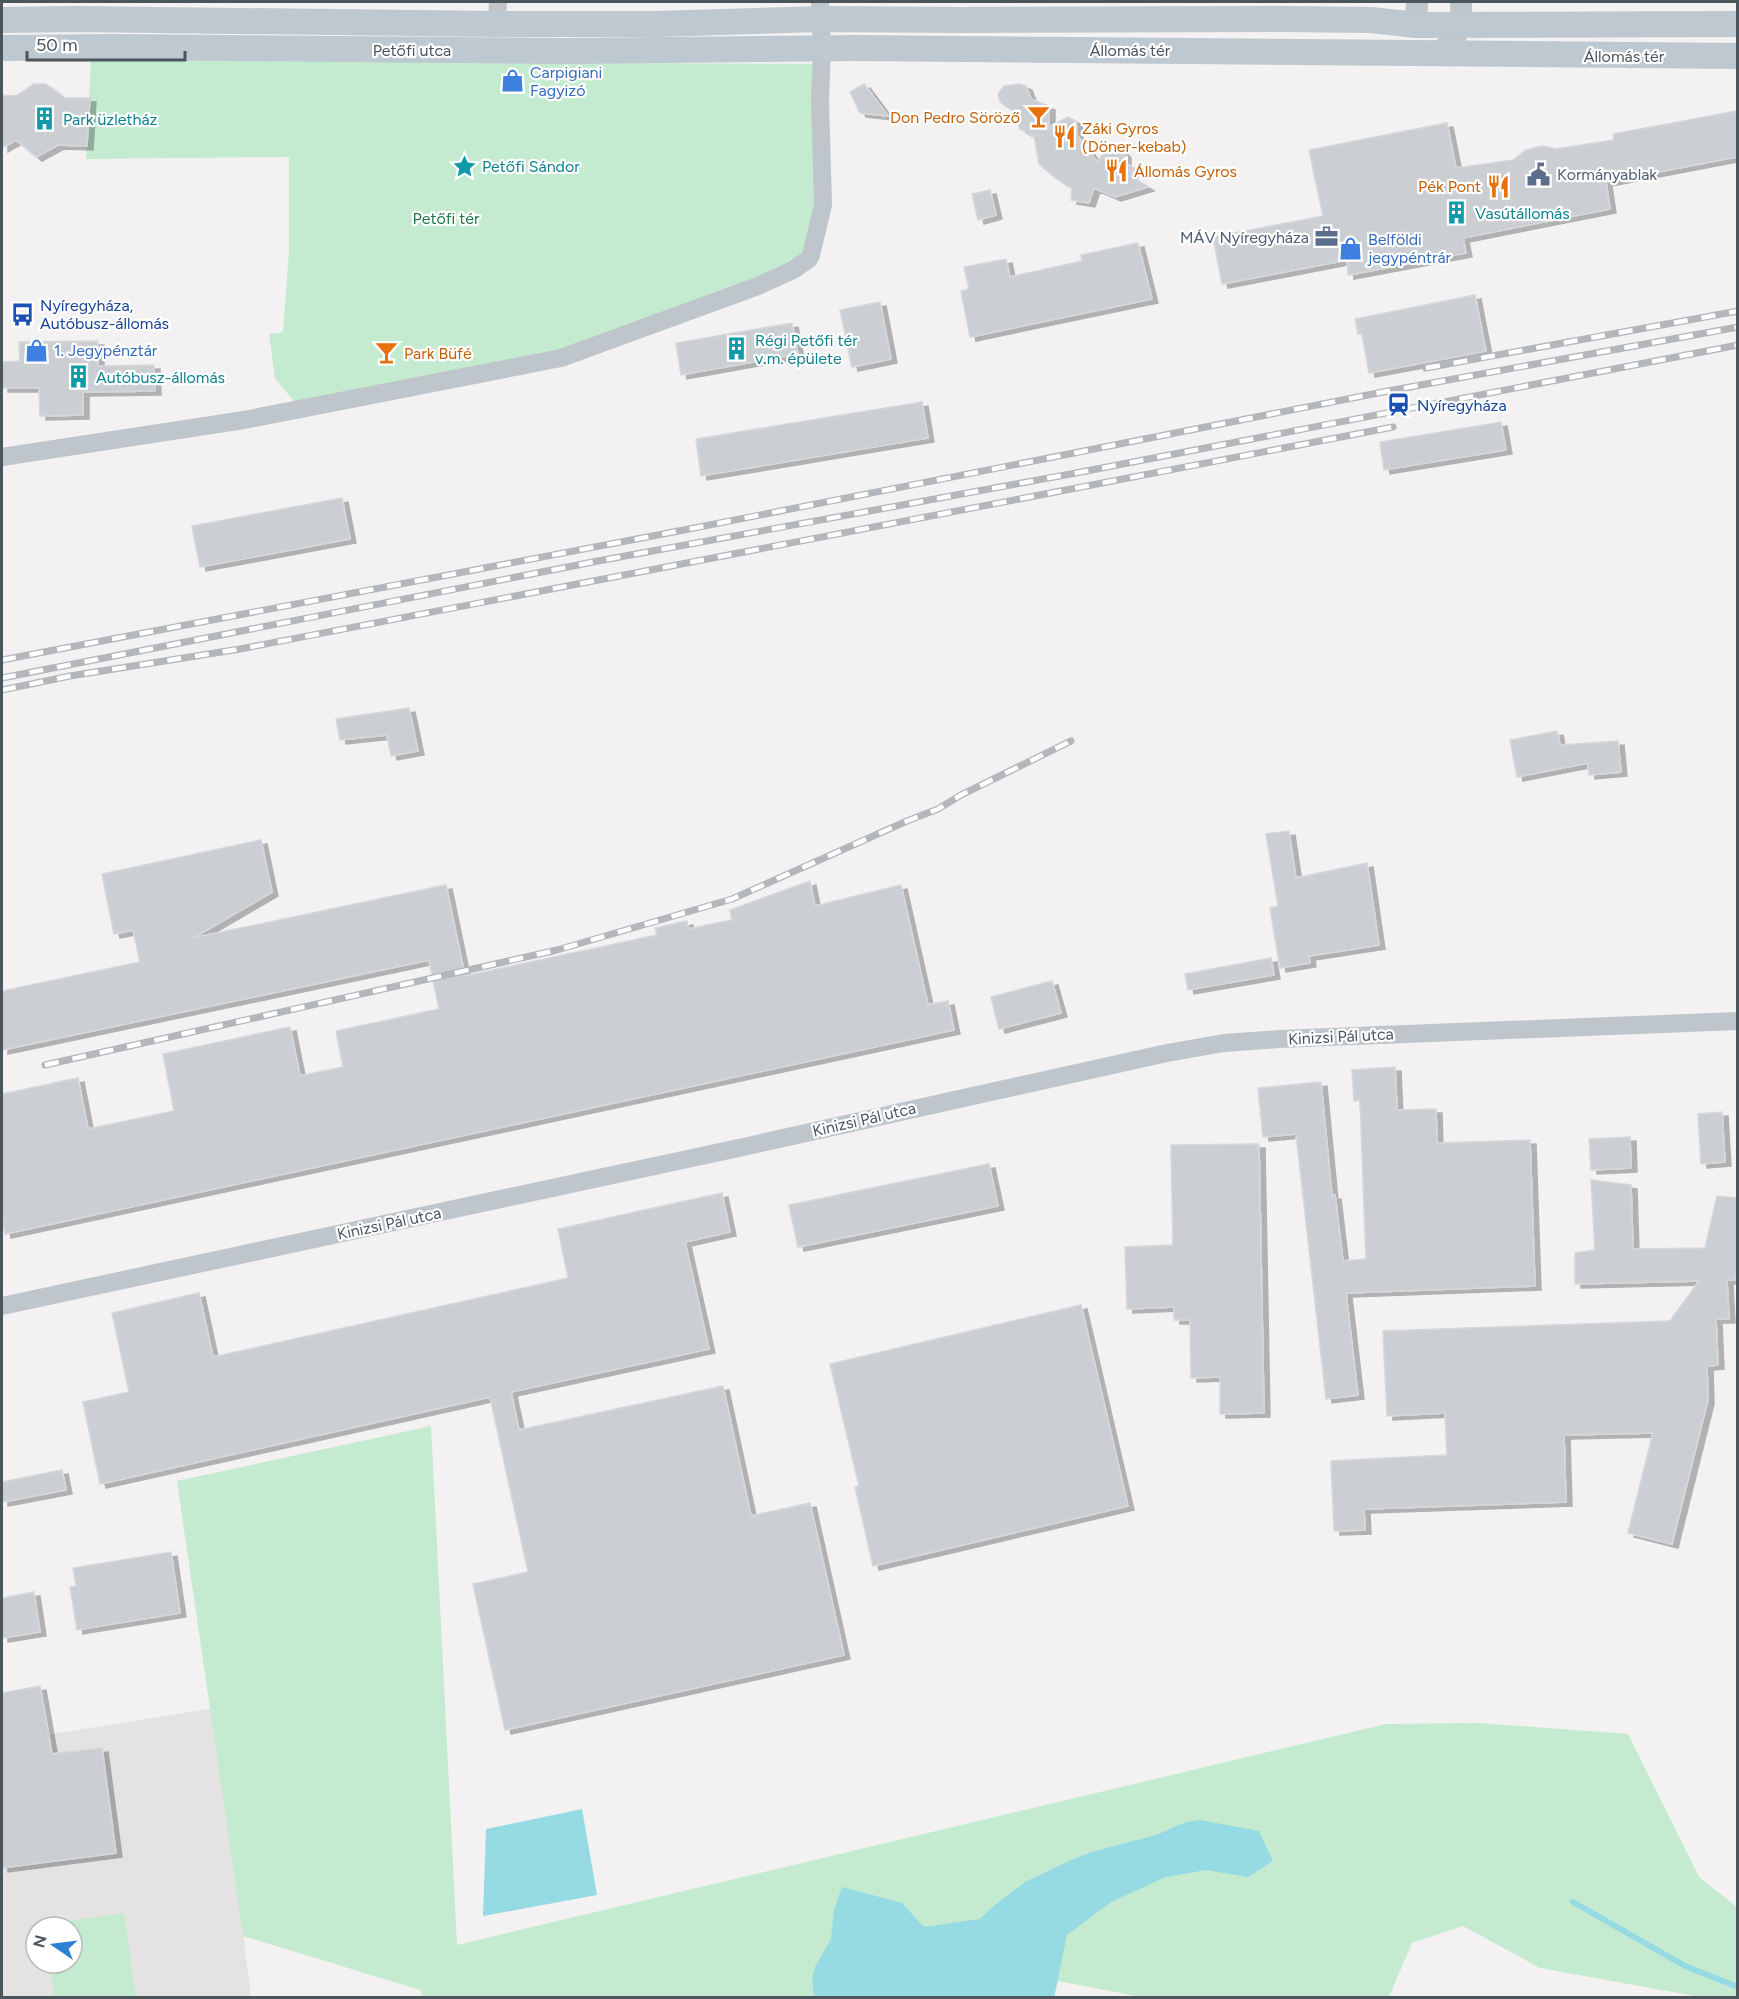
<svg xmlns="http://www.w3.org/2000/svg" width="1739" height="1999" font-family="Figtree,sans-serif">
<defs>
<filter id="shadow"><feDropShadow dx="6" dy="4" stdDeviation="0" flood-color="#0004"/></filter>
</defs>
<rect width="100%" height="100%" fill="#f3f1f1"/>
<path fill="#e4e2e2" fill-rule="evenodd" d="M215,1708L251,1997L2,1998V1742ZM36,1927H72V1963H36Z"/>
<path fill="#c4ebd0" d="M91,60L816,64L822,186L811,247L792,268L561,352L296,404L275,378L269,334L283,332L289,250V157L86,159Z
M431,1426L457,1945L1386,1724L1478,1723L1628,1734L1699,1877L1737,1907V1997H1700L1540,1968L1463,1926L1412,1943L1389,1997H1141L1058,1981L1054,1998L423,1997L420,1990L243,1936L177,1481Z
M124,1913L136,1997H54L49,1963H72V1927H44L43,1924Z"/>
<path fill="#96dae4" d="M582,1809L597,1895L483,1916L486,1829Z
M1200,1820L1259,1831L1273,1861L1248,1877L1206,1870L1166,1877L1111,1902L1067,1935L1054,1997H814L812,1979L815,1967L831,1939L834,1910L842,1887L902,1903L924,1927L980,1919L991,1908L1025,1882L1071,1860L1092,1852L1156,1835L1186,1822Z"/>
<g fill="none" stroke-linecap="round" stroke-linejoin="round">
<path stroke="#96dae4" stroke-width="6" d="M1573,1902L1685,1966L1738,1987"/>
</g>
<path fill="#cbced2" stroke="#d5d7db" stroke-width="1.5" filter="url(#shadow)" d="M34,84H46L64,98H90L87,146L58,145L36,157L16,140L2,148V95L16,96Z
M864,84L888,116L860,113L850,92Z
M1020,84L1026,86L1031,99L1049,106V127L1068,117L1076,121L1077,135L1097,162L1108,147L1117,145L1125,154V163L1134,168L1131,176L1148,187L1115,197L1094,188L1089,203L1071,200L1072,188L1058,180L1039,164L1034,136L1020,129L1013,111L1000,102L998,94L1004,86Z
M1737,111V157L1606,182L1610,209L1463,238L1466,253L1348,275L1347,260L1222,284L1213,237L1323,216L1309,150L1447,123L1456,168L1513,160L1526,150L1542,146L1556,149L1614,140L1613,134Z
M990,190L996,215L978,220L972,194Z
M1138,243L1152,299L970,337L961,291L969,289L964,267L1006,259L1010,277L1082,261L1081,255Z
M1475,295L1486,351L1369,373L1362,334H1358L1355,319Z
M880,302L891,359L852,367L840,310Z
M792,323L798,354L681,375L676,343Z
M98,341V366L154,365L155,391L83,392V415L40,416L39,388H2V362L20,361L19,342Z
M922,402L928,438L701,476L696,439Z
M1501,422L1506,450L1384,470L1380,442Z
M342,498L350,539L200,567L192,526Z
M409,708L418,751L391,756L387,735L340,740L336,719Z
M1557,731L1560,745L1618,741L1621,772L1589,775L1588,763L1517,777L1510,740Z
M1289,831L1296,878L1367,863L1379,945L1309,956L1310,963L1280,968L1270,908L1278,906L1266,834Z
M261,840L272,892L193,938L446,885L465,976L657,935L655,928L687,921L688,929L732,920L730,910L810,881L815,906L901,885L928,1005L948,1001L954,1030L5,1234L2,1219V1094L78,1078L88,1129L174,1111L163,1054L290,1027L300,1076L343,1067L336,1031L439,1009L429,960L2,1050V991L140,962L133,930L114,934L102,874Z
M1271,958L1274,975L1188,990L1185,974Z
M1052,981L1061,1013L999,1029L991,997Z
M1395,1067L1397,1110L1436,1109L1437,1143L1530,1140L1535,1286L1346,1293L1358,1395L1326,1399L1296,1134L1263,1137L1258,1088L1321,1082L1332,1196L1335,1195L1343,1261L1366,1259L1360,1100L1354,1101L1352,1070Z
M1722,1112L1725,1162L1701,1164L1698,1114Z
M1630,1137L1631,1168L1591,1170L1589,1139Z
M1259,1144L1264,1413L1220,1414V1377L1191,1378L1190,1320H1174V1307L1127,1309L1125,1247L1173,1245L1171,1145Z
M989,1164L998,1206L798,1247L789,1205Z
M1591,1180L1631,1185L1633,1249L1705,1248L1717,1196L1737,1198V1266L1735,1280H1727L1729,1319H1716L1718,1365L1707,1366L1708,1400L1672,1544L1628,1533L1653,1433L1564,1435L1566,1502L1364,1509L1365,1530L1334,1531L1331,1461L1447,1455L1445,1413L1387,1416L1383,1331L1670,1321L1699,1281L1575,1284V1253L1595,1250Z
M722,1193L730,1232L685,1242L709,1349L511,1392L519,1430L723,1386L751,1516L810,1503L844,1655L505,1730L473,1584L528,1572L490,1397L100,1484L83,1402L129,1392L112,1313L199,1293L213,1357L568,1278L558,1229Z
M1081,1305L1128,1506L873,1566L855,1487L859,1486L830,1364Z
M62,1470L66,1490L2,1502V1482Z
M171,1552L180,1613L77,1630L70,1587L76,1586L73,1568Z
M34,1592L40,1632L2,1638V1598Z
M40,1686L52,1754L102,1748L116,1853L2,1868V1693Z"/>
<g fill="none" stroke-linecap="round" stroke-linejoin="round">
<path stroke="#bec6cc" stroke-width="18" d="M497,24L498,2
M2,457L244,420L561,358L758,286L793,270L809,259L811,255L823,205L820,101L822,49L820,2
M2,1306L734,1149L1167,1053L1224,1043L1279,1039L1738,1021"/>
<path stroke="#bec6cc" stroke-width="22" d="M1416,25L1417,2
M1438,54C1460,34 1462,31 1461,2"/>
<path stroke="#bec8d0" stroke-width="26" d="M2,20L75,19L497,24H656L821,19L958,20L1283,19L1371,20L1416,25L1738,24
M2,48L112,47L565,51L855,48L1738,56"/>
<defs>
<path id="rail" d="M1426,368L1738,311
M2,660L689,529L1388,391L1738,327
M2,678L598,561L1076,473L1738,345
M2,690L70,676L240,649L1393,427
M45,1065L557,950L732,899L907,821L938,809L961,795L1071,741"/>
</defs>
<use href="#rail" stroke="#b3b6ba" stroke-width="7"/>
<use href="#rail" stroke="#fff" stroke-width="4.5" stroke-dasharray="14" stroke-linecap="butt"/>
</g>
<defs>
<symbol id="shop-bare" viewBox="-9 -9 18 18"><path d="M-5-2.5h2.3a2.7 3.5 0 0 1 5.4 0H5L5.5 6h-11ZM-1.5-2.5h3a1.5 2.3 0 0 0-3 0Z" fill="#3f7fe0" stroke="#fff" stroke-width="2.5" paint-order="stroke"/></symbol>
<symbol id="bar-bare" viewBox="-9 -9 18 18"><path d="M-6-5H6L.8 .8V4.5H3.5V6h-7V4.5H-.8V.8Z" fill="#e8710a" stroke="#fff" stroke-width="2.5" paint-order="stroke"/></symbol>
<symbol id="building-bare" viewBox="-9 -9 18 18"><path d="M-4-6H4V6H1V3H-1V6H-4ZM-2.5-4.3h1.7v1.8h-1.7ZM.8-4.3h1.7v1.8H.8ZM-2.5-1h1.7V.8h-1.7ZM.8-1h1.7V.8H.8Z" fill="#0f9aa8" stroke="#fff" stroke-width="2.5" paint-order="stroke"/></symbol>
<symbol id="restaurant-bare" viewBox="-9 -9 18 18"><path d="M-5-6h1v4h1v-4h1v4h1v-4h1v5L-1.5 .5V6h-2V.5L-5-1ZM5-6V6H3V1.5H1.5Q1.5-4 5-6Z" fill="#e8710a" stroke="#fff" stroke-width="2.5" paint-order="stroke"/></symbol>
<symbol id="sight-bare" viewBox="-9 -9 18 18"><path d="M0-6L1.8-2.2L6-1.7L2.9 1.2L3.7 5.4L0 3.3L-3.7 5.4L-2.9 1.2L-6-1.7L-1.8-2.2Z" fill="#0f9aa8" stroke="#fff" stroke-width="2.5" paint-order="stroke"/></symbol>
<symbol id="civic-bare" viewBox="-9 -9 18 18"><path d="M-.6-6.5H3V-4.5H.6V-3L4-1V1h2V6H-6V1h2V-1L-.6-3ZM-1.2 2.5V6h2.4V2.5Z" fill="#5c6f8a" stroke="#fff" stroke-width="2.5" paint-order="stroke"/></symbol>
<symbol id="office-bare" viewBox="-9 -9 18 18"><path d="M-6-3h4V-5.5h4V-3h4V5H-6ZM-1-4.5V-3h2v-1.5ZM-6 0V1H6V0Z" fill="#5c6f8a" stroke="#fff" stroke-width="2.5" paint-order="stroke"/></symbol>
<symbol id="bus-bare" viewBox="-9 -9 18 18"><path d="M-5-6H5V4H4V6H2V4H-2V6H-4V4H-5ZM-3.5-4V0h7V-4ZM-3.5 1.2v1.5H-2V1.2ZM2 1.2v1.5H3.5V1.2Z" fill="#1a4fb4" stroke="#fff" stroke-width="2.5" paint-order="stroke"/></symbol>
<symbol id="station-bare" viewBox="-9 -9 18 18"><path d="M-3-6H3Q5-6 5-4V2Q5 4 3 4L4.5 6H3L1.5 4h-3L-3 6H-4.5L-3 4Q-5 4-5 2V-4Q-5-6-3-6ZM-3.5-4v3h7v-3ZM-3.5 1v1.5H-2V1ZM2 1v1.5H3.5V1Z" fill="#1a4fb4" stroke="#fff" stroke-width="2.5" paint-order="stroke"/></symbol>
</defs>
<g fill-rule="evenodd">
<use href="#shop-bare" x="496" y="64" width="33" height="33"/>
<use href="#bar-bare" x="1022" y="100" width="33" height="33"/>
<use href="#building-bare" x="28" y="102" width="33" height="33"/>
<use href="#restaurant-bare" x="1048" y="120" width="33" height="33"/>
<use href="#sight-bare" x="448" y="150" width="33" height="33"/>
<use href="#restaurant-bare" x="1100" y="154" width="33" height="33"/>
<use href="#civic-bare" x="1522" y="158" width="33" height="33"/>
<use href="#restaurant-bare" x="1482" y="170" width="33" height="33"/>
<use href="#building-bare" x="1440" y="196" width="33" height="33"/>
<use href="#office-bare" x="1310" y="220" width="33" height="33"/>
<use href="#shop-bare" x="1334" y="232" width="33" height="33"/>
<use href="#bus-bare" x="6" y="298" width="33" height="33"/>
<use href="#building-bare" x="720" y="332" width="33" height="33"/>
<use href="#shop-bare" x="20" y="334" width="33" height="33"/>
<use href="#bar-bare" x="370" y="336" width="33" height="33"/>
<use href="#building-bare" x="62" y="360" width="33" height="33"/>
<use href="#station-bare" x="1382" y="388" width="33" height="33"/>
</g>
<g text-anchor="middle" stroke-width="4.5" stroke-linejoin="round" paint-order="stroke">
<g font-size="16" fill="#4a555c" stroke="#fff">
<text x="412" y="56">Petőfi utca</text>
<text x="1130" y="56">Állomás tér</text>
<text x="1624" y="62">Állomás tér</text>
<text transform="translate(1341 1036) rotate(-3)" y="6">Kinizsi Pál utca</text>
<text transform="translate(864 1119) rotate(-13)" y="6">Kinizsi Pál utca</text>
<text transform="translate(389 1223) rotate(-12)" y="6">Kinizsi Pál utca</text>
</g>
<g font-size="16" fill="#366cbe" stroke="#fff" text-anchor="start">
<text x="530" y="78">Carpigiani<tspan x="530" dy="18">Fagyizó</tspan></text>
<text x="1368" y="245">Belföldi<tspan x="1368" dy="18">jegypéntrár</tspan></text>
<text x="54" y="356">1. Jegypénztár</text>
</g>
<g font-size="16" fill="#c56008" stroke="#fff" text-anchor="start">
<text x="1020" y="123" text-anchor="end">Don Pedro Söröző</text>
<text x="1082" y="134">Záki Gyros<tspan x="1082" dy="18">(Döner-kebab)</tspan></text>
<text x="1134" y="177">Állomás Gyros</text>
<text x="1481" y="192" text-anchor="end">Pék Pont</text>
<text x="404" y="359">Park Büfé</text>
</g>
<g font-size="16" fill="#0d838f" stroke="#fff" text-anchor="start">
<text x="63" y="125">Park üzletház</text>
<text x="482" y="172">Petőfi Sándor</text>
<text x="1475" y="219">Vasútállomás</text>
<text x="755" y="346">Régi Petőfi tér<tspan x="755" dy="18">v.m. épülete</tspan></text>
<text x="96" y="383">Autóbusz-állomás</text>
</g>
<g font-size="16" fill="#4e5e75" stroke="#fff" text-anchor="start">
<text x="1557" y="180">Kormányablak</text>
<text x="1309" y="243" text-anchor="end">MÁV Nyíregyháza</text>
</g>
<g font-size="16" fill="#217745" stroke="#fff">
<text x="446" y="224">Petőfi tér</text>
</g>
<g font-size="16" fill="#164399" stroke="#fff" text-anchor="start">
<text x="40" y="311">Nyíregyháza,<tspan x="40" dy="18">Autóbusz-állomás</tspan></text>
<text x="1417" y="411">Nyíregyháza</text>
</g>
</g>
<rect width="1739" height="1999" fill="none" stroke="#4a555c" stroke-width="6"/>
<g transform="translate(54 1945) rotate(284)"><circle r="28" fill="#ffffff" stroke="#b7bbbe" stroke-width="1.5"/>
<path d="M0-4.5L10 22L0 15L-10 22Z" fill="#2c82d2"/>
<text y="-9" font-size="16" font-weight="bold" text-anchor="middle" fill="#4a555c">N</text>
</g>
<path d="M27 51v9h158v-9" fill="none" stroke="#4a555c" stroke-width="3"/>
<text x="36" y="51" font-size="18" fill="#4a555c" stroke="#ffffff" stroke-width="4.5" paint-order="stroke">50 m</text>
</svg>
